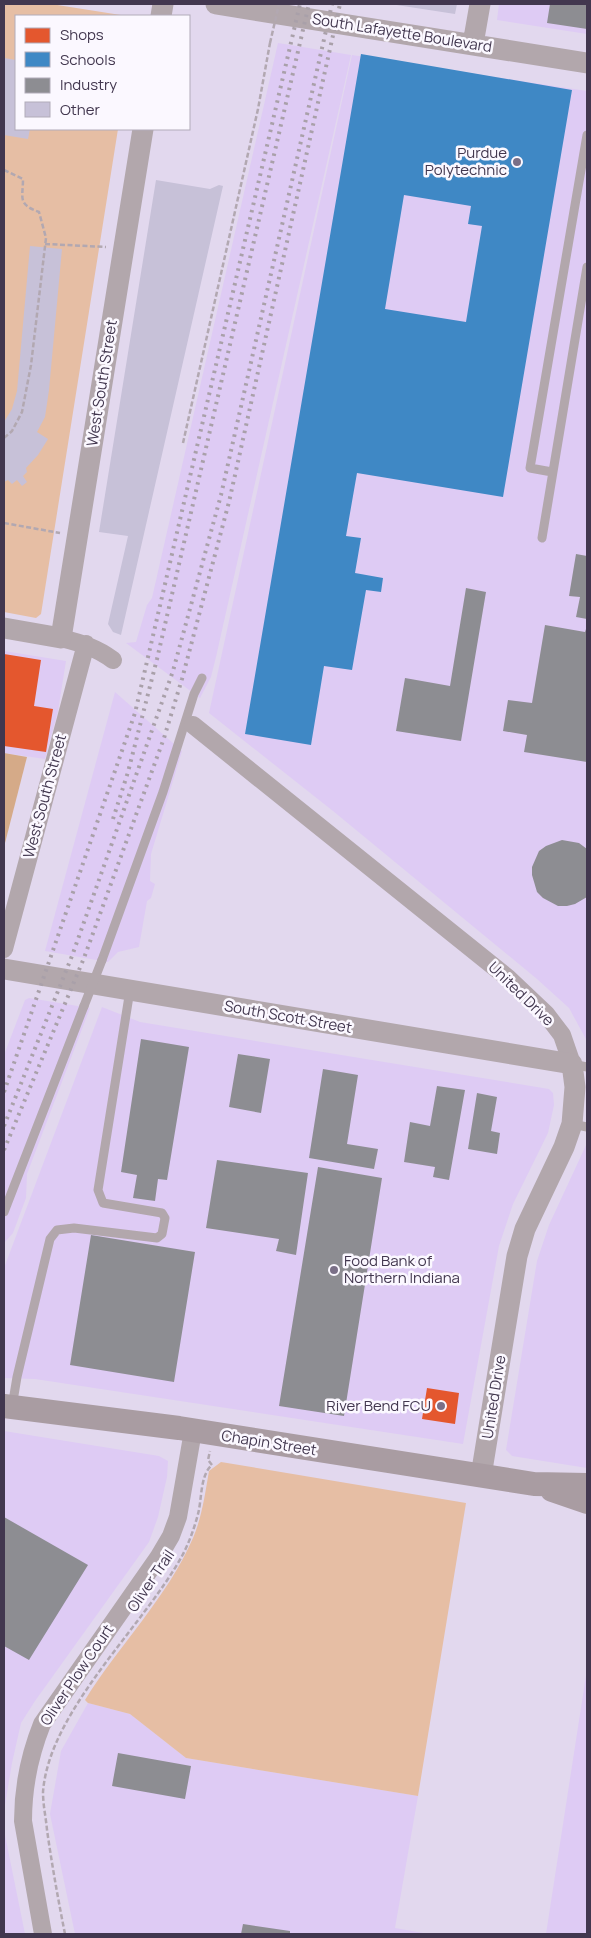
<svg xmlns="http://www.w3.org/2000/svg" width="591" height="1938" font-family="Manrope,sans-serif">
<rect width="100%" height="100%" fill="#e2d8ee"/>
<path fill="#decbf4" d="M499,4H587V34L497,20Z
M278,43L351,55L216,657L211,677L200,698L126,643L136,642L147,605L152,598Z
M352,55L587,91V1041L569,1008L537,979L333,811L209,713Z
M4,651L66,661L58,711L45,759L4,753Z
M115,692L182,751L151,854L150,881L155,884L151,898L147,901L139,947L118,952L108,962L45,951Z
M29,998L90,1008L27,1174L26,1198L13,1233L4,1243V1055L25,1000Z
M102,1007L140,1022L549,1089L553,1093L554,1105L548,1133L513,1204L499,1246L463,1444L35,1379L4,1378V1268Z
M587,1143V1468L512,1456L506,1450L537,1261L549,1225Z
M4,1431L159,1456L168,1461L167,1477L158,1517L149,1542L35,1701L21,1723L12,1763L4,1811Z
M587,1669V1934H546Z
M88,1703L130,1714L186,1758L418,1796L395,1928L429,1934H75L50,1814L61,1751Z
M4,1821L5,1835L25,1934H4Z"/>
<path fill="#e6bea4" d="M4,4H51L127,16H16V129H118L41,614L36,618L4,612Z
M221,1462L466,1503L418,1796L186,1758L130,1714L88,1703L85,1700C119,1645 167,1598 193,1538C202,1517 205,1494 209,1471Z"/>
<path fill="#d5aa88" d="M4,753L27,757L4,847Z"/>
<path fill="#e4572e" d="M4,654L41,660L34,706L53,709L46,752L4,746Z
M427,1388L459,1393L455,1424L422,1419Z"/>
<path fill="#3f88c5" fill-rule="evenodd" d="M361,54L572,90L503,497L357,473L346,536L361,538L355,573L383,578L381,592L366,590L352,670L324,666L311,745L245,734ZM404,195L471,206L468,224L482,226L466,322L385,309Z"/>
<path fill="#8d8d92" d="M550,4H587V29L547,23Z
M576,554L587,556V619L576,617L580,597L569,596Z
M466,588L486,592L461,741L396,731L405,678L450,686Z
M545,625L585,632L587,626V762L524,752L527,735L503,731L508,700L532,703Z
M562,840L579,843L587,849V897L575,904L567,906H558L543,898L537,892L532,875V867L539,851L546,846Z
M141,1039L189,1047L167,1180L158,1179L155,1201L133,1198L137,1175L121,1172Z
M238,1054L270,1059L261,1113L229,1107Z
M323,1069L358,1075L347,1144L378,1149L374,1169L309,1158Z
M437,1086L465,1090L449,1180L433,1177L435,1167L404,1162L410,1122L430,1126Z
M477,1093L497,1097L491,1131L500,1133L497,1154L468,1149Z
M217,1160L308,1173L296,1255L276,1251L279,1239L206,1228Z
M318,1167L382,1178L344,1416L279,1406Z
M91,1235L195,1252L174,1382L70,1365Z
M4,1517L88,1565L29,1660L4,1646Z
M118,1753L191,1766L185,1799L112,1786Z
M243,1924L290,1931V1934H241Z"/>
<path fill="#c7c1d8" d="M390,4H457L455,14Z
M4,58L16,60V129H30L28,139L4,135Z
M156,180L210,189L219,185L223,186L121,635L113,632L108,624L128,536L99,532Z
M30,246L62,249L49,390L45,417L37,432L48,439L38,455L26,468L27,472L23,476L27,482L22,486L17,480L12,484L8,480L4,482V422L12,409L17,391Z"/>
<g fill="none" stroke-linecap="round" stroke-linejoin="round">
<path stroke="#b2a8b1" stroke-width="2.5" stroke-dasharray="5 2.5" stroke-linecap="butt" d="M4,170L23,179C23,198 17,204 39,212L46,238L31,365L22,412L12,431L4,438
M45,244L106,247
M183,443L258,109L270,43
M4,523L60,533
M65,1934C58,1899 52,1865 47,1830C46,1818 43,1805 43,1792C49,1711 143,1627 182,1556C189,1543 194,1529 198,1514C202,1499 200,1475 212,1465L208,1460L210,1451"/>
<path stroke="#b2a7ac" stroke-width="9" d="M552,472L530,468L587,135
M542,538L587,267
M102,960L163,792L194,694L202,678
M572,1064L587,1067
M572,1124L587,1127
M4,1212L84,1006
M12,1407L17,1377L50,1239L57,1230L74,1228L157,1238L162,1234L165,1218L162,1213L103,1203L98,1190L130,990"/>
<path stroke="#b2a7ac" stroke-width="18" d="M61,638C81,643 97,648 113,660
M193,725L508,978L546,1014L562,1035L572,1064
M4,949L86,644
M43,1934L23,1821C23,1788 30,1754 42,1724L158,1558L171,1536L178,1517L193,1431"/>
<path stroke="#b2a7ac" stroke-width="21" d="M216,4L587,63
M161,16L163,4
M473,44L480,4
M4,628L61,638L143,129
M4,969L572,1064L575,1087L572,1124L564,1147L525,1229L517,1256L481,1476"/>
<path stroke="#a99ca2" stroke-width="24" d="M4,1406L179,1428L534,1484L587,1485
M552,1490L587,1502"/>
<path stroke="#a9a0a9" stroke-width="4" stroke-dasharray="2.5 5" stroke-linecap="butt" d="M113,819L128,772L157,659L309,4
M4,1092L135,713L300,4
M4,1126L72,956L173,671L221,495L332,4
M4,1150L84,958L164,738L182,679L229,502L340,4"/>
<path stroke="#b2a8b1" stroke-width="2.5" stroke-dasharray="5 2.5" stroke-linecap="butt" d="M270,43L279,4"/>
<path stroke="#b2a7ac" stroke-width="9" d="M84,1006L102,960"/>
</g>
<g fill="#7a6f87" stroke="#fbf8ff" stroke-width="2">
<circle cx="517" cy="162" r="5"/>
<circle cx="334" cy="1270" r="5"/>
<circle cx="441" cy="1406" r="5"/>
</g>
<g text-anchor="middle" stroke-width="5" stroke-linejoin="round" paint-order="stroke">
<g font-size="15" fill="#42374f" stroke="#fbf8ff">
<text transform="translate(402 33) rotate(9)" y="5">South Lafayette Boulevard</text>
<text transform="translate(102 383) rotate(-81)" y="5">West South Street</text>
<text transform="translate(45 796) rotate(-75)" y="5">West South Street</text>
<text transform="translate(521 994) rotate(44)" y="5">United Drive</text>
<text transform="translate(288 1017) rotate(10)" y="5">South Scott Street</text>
<text transform="translate(494 1397) rotate(-81)" y="5">United Drive</text>
<text transform="translate(269 1443) rotate(9)" y="5">Chapin Street</text>
<text transform="translate(151 1581) rotate(-56)" y="5">Oliver Trail</text>
<text transform="translate(77 1675) rotate(-56)" y="5">Oliver Plow Court</text>
</g>
<g font-size="15" fill="#42374f" stroke="#fbf8ff" text-anchor="end">
<text x="507" y="158">Purdue<tspan x="507" dy="17">Polytechnic</tspan></text>
<text x="344" y="1266" text-anchor="start">Food Bank of<tspan x="344" dy="17">Northern Indiana</tspan></text>
<text x="431" y="1411">River Bend FCU</text>
</g>
</g>
<rect width="591" height="1938" fill="none" stroke="#42374f" stroke-width="10"/>
<rect x="15" y="15" width="175" height="115" fill="#fbf8ff" stroke="#b1abb9"/>
<rect x="25" y="28" width="25" height="15" fill="#e4572e" stroke="#b1abb9"/>
<text x="60" y="40" font-size="15" fill="#42374f">Shops</text>
<rect x="25" y="52" width="25" height="15" fill="#3f88c5" stroke="#b1abb9"/>
<text x="60" y="65" font-size="15" fill="#42374f">Schools</text>
<rect x="25" y="78" width="25" height="15" fill="#8d8d92" stroke="#b1abb9"/>
<text x="60" y="90" font-size="15" fill="#42374f">Industry</text>
<rect x="25" y="102" width="25" height="15" fill="#c7c1d8" stroke="#b1abb9"/>
<text x="60" y="115" font-size="15" fill="#42374f">Other</text>
</svg>
